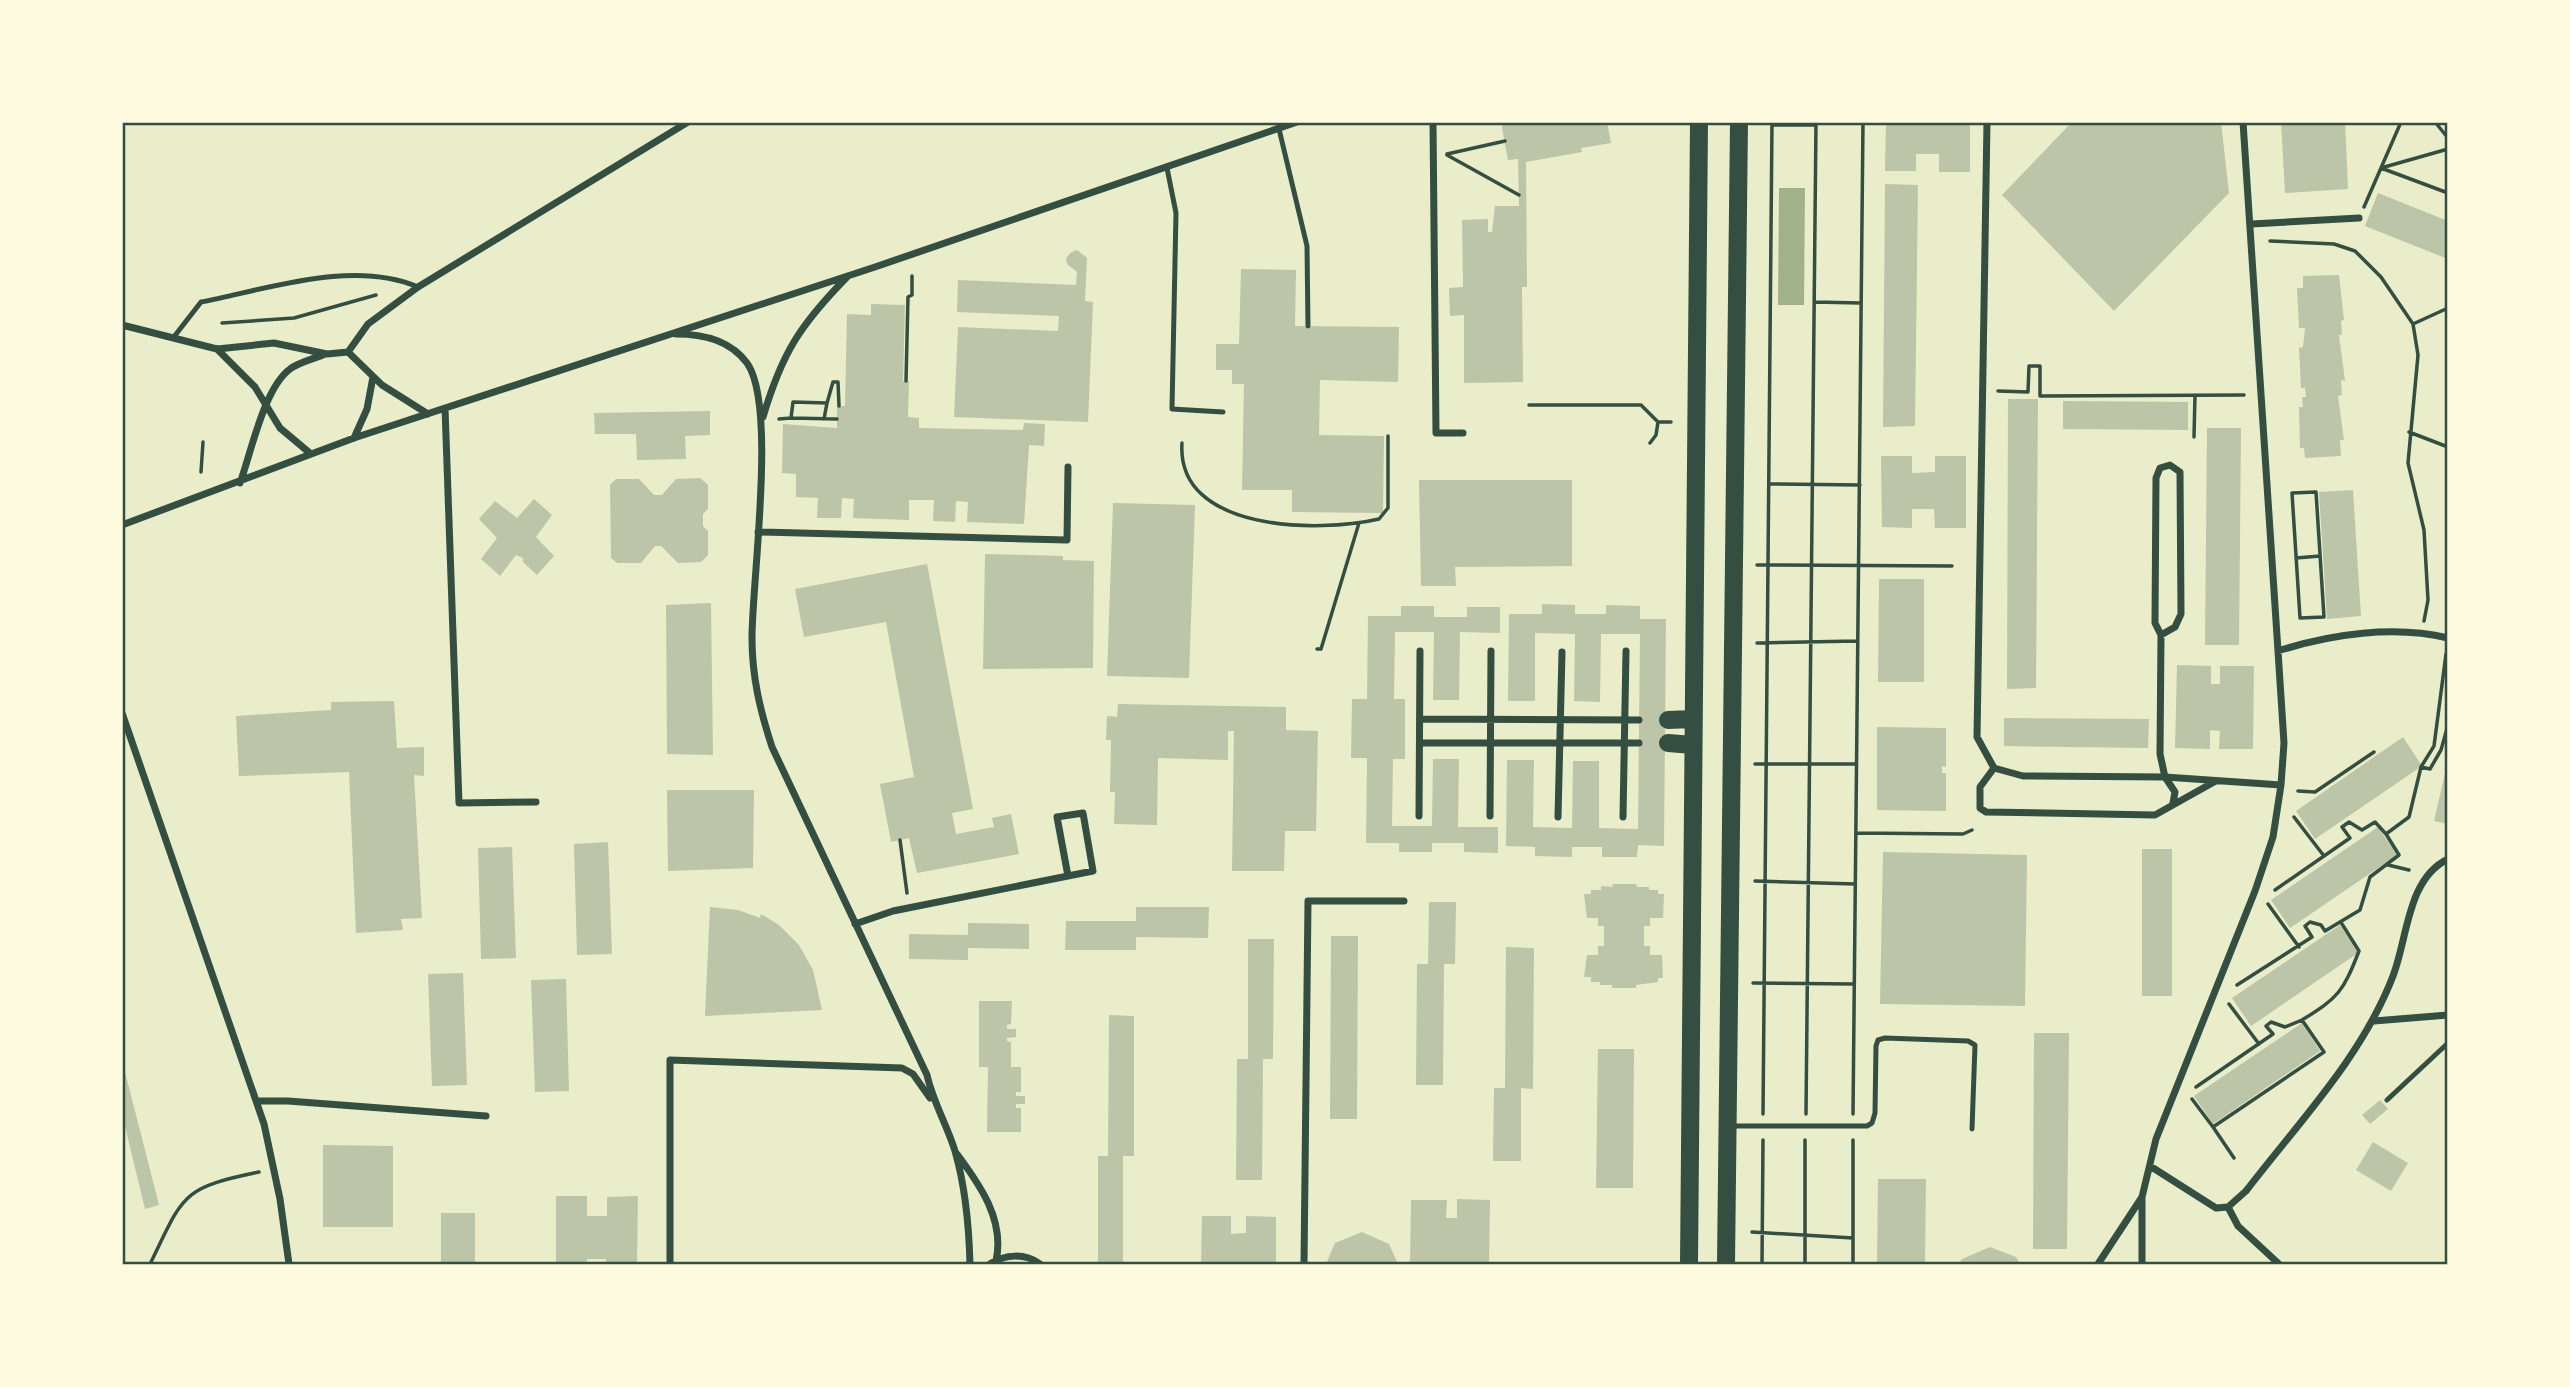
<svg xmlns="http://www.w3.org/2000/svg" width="2570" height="1387" font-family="Montserrat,sans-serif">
<rect width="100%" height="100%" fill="#e9edc9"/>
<path fill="#a3b18a" d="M1779,188H1805L1804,305H1778Z"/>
<path fill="#bcc5a7" d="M1501,122H1607L1611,143L1581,148L1582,152L1526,162L1527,287H1522L1523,382L1464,383V315L1450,316L1449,288L1463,287L1462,220L1488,219V232H1492L1495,206H1519L1518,159L1508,160Z
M1886,122H1970V172H1939V154H1916V171H1885Z
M2072,122H2221L2229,193L2114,311L2002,195Z
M2281,122H2345L2348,189L2285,193Z
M1885,184L1918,185L1915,426L1883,427Z
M2378,193L2448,221V259L2365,226Z
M1077,250L1087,258L1085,301L1093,302L1088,422L954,417L958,327L1058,331L1059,316L957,312L958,280L1076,285L1077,272L1067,264L1066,259L1070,253Z
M1241,269L1296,270L1295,326L1399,327L1398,382L1320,380L1319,435L1384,436L1383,513L1292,512V490H1242L1244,384H1232V370H1216V344H1239Z
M2339,275L2344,320L2341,321L2342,335H2339L2345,381L2341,380L2342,395L2338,396L2344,440H2340L2341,456L2305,458L2304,448H2300L2299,407H2303L2302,397H2306L2305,388H2301L2299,348L2303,347L2305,328H2299L2297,288H2303V276Z
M871,304L905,305L903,381H909L908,417L919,418V428L1023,430L1024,423L1045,424L1044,446L1029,445L1024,524L967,522L968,502L956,501L955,522L933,521L934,500H909V520L853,518L854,499L842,498L841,518H817L818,498L796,497V474L782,473L783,424L837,428V406H845L847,314L871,315Z
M2008,399H2038L2036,688L2007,689Z
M2063,401L2188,402V430L2063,429Z
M710,411V435L685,436L686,459L637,460L636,434H595L594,413Z
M2207,428H2241L2239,645H2205Z
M1881,456H1912V473L1935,472V456H1966V528H1935L1934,509H1912V528L1882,527Z
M700,478L708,485V509L703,514V526L708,531V555L701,562L678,563L661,546H655L641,563H617L611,558L610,485L616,479H639L654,495H662L676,479Z
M1419,480H1572V566L1455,567L1456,586H1421Z
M2353,490L2361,616L2327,619L2319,492Z
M534,499L552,515L536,537L554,556L537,575L523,562V558L516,555L500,576L481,559L497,538L479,519L495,501L517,518Z
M1113,503L1195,505L1189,678L1107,676Z
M985,554L1063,556V560L1094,561L1093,668L983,669Z
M927,564L973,809L952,813L956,834L994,827L992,818L1011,814L1019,854L917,873L909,838L891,842L880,784L914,777L886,622L804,637L795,589Z
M1879,579H1924V682H1878Z
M711,603L713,755L667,754L666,605Z
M1542,604L1575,605V614H1606V605L1640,606V619H1666L1664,846L1638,845L1637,857H1602V847H1572V857L1535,856V847L1506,846L1507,760H1534L1533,827L1572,828L1573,761H1599V828L1638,829L1640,634H1601L1600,702L1574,701L1575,634L1535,633V701H1508L1509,614H1542Z
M1401,606H1434V617H1467V607H1500V633L1460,632L1459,700H1433L1434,632H1395L1394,699H1405V759H1393L1392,826H1432L1433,759H1459L1458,827H1498V853L1464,852V843H1432V852H1399V843H1366L1367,758H1351L1352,699H1367L1368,616H1401Z
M2177,665L2211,666V684H2220V666H2254L2253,749H2219L2220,731L2210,730V749L2175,748Z
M394,701L397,748L424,747V776L414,775L422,918L401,919L403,930L356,933L349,772L239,776L236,716L331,710V702Z
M1118,704L1286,707V730L1318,731L1316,831H1285L1284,871H1232L1234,731H1228V760L1158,758L1157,825L1114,824L1115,792H1110L1111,740H1106L1107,716L1117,717Z
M2004,718L2149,719L2148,748L2004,746Z
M1877,727L1946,728V767L1942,766V773H1946V811L1877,810Z
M2403,737L2422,766L2315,839L2296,811Z
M2446,769H2448V824L2434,821Z
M667,790H754L753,868L668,871Z
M2378,827L2397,855L2290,928L2271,900Z
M608,842L612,954L577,955L574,844Z
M512,847L516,958L481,959L478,848Z
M2142,849H2172V996H2142Z
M1883,852L2027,855L2025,1006L1880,1004Z
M1612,884H1636L1637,887H1649V890H1658V894H1664L1663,918H1650V926H1644V946H1650V955H1662L1663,978H1658V982L1636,985V988H1612V985H1600V982H1591V977H1584L1587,955H1598V946H1604V926H1598V918H1587L1584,894H1591V890H1601V886L1613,887Z
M1429,902H1456L1455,964H1444L1443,1085H1416L1417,964H1428Z
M710,907L738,910L760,918L761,914L779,925L799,945L813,970L822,1010L705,1016Z
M1136,907H1209L1208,938L1136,937V950H1065L1066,921H1136Z
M968,923L1029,924V949L968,948V960L909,959V934L968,935Z
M2340,925L2358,953L2251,1026L2232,998Z
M1331,936H1358L1357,1119H1330Z
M1248,939H1274L1273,1059H1263L1262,1180H1236L1237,1059H1248Z
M1506,947L1534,948L1533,1089L1521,1088V1161H1493L1494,1088H1505Z
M463,973L467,1085L432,1086L428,974Z
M566,979L569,1091L535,1092L531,980Z
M979,1001H1012L1011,1024L1007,1025V1029H1016V1037L1007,1038V1041L1011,1042V1067H1021V1092H1016V1096H1025V1104H1016V1108H1021V1132H987L988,1067H979Z
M1109,1015L1134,1016V1156H1123V1264H1098V1156H1108Z
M2302,1023L2320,1051L2213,1124L2194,1096Z
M2034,1033H2069L2067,1249H2033Z
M1598,1049H1634L1633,1188H1596Z
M122,1060L159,1205L145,1209L122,1114Z
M2380,1100L2388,1109L2370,1124L2362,1115Z
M2373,1142L2408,1163L2391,1191L2356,1170Z
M323,1145L393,1146V1227H323Z
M1878,1179H1926L1925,1264H1877Z
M556,1196H587V1216H607V1197L638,1196L637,1264H606V1259H587V1264H556Z
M1457,1199L1490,1200L1489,1264H1410L1411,1200H1447L1446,1218H1457Z
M441,1213H475V1264H441Z
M1202,1216H1231V1234L1246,1233V1216L1276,1217V1264H1201Z
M1362,1232L1389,1244L1398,1264H1326L1335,1243Z
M1990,1247L2016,1257L2020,1264H1959L1962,1259Z"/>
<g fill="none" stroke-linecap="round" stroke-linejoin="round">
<path stroke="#344e41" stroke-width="3.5" d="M2435,122L2448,138
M1772,125H1816
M2448,149L2381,168L2448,193
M1447,154L1505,141
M1447,155L1519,195
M2364,207L2401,122
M2270,241L2334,244L2355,251L2381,277L2413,324L2418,355L2408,463L2424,530L2428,600L2424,621
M1814,302L1861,303
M222,323L294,318L376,295
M2413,324L2448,308
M906,381L908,297L912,295V276
M1998,391L2028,392L2029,366H2040V396L2244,395
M1529,405H1641L1658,422H1671
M791,418L837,419
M779,419L791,418L793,402L827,403L833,382H838L839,406
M824,419L827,403
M2409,432L2448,447
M2194,437L2195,395
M1182,443C1176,532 1319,533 1379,519L1388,508V436
M1650,443L1656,435L1658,422
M201,472L203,442
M1769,484L1860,485
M2316,492L2324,617L2300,618L2292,493Z
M2296,558L2320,556
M1757,565L1952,566
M1757,643L1857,641
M1317,649H1321L1359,523
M1755,764H1856
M2421,767L2430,769L2441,750L2448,725
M2298,791L2315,792L2374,752
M2294,817L2324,856
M1856,833L1963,834L1972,830
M900,840L907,893
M2388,865L2409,870
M1755,881L1855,884
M2275,890L2350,838L2342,827L2349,822L2362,830L2375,822L2386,834L2409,817L2421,767L2434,746L2446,654
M2268,904L2299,947
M1753,983L1854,984
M2237,985L2312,937L2305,926L2310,922L2321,925L2325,931L2360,910L2370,877L2399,855L2386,834
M2229,1004L2259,1044
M2196,1087L2273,1034L2266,1026L2271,1022L2285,1027L2302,1020
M2192,1099L2213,1127L2324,1052L2302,1020C2339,997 2343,992 2359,951L2342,924
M1763,1114L1772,122
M1806,1114L1816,122
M1853,1114L1863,122
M2213,1127L2234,1158
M1752,1232L1853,1238
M150,1264C184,1195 180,1188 259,1172
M1762,1264L1763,1140
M1805,1264V1140
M1853,1264V1140"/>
<path stroke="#344e41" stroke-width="5" d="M1279,129L1307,246L1308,326
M1167,168L1176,213L1172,409L1223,412
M173,338L201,302C268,289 353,259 418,287
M2387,1100L2448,1043
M1729,1126H1867L1872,1123L1875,1113L1876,1046L1878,1040L1885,1038L1968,1041L1975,1045L1972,1129"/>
<path stroke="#344e41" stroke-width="7" d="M1433,122L1436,433H1463
M1987,122L1977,737L1994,768L2023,776L2165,777L2281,785
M2252,224L2359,218
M122,325L217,349L274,343L327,354L348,352L382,385L428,414
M676,334C704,334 730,340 747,363C777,405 752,580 752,638C752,677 760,710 772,747L927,1075C933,1102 947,1125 955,1151C966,1189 969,1226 970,1264
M217,349L255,387L280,428L311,454
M348,352L368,324L418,287L688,122
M445,408L459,803L536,802
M763,417C782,353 800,325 847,277
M354,438L367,409L373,377
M240,483C251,453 264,388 290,369C299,362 314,359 325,354
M122,525L354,438L875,267L1297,122
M758,532L1067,540L1068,467
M2161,635L2155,623L2156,478L2160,468L2170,465L2180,472L2181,614L2175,627L2161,635L2160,754L2165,777L2175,792L2173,803
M2278,651C2331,634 2394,625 2448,638
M122,713L264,1124L280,1199L289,1264
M1420,719L1639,720
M1420,743H1639
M1994,768L1980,787V808L1986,812L2155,815L2214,782
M1419,816L1420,651
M1490,816L1491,651
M1558,817L1562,652
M1623,817L1626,651
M855,924L893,911L1093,871L1083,813L1057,817L1068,876
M2374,1021L2448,1015
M257,1101H288L486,1116
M957,1154C980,1185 1005,1220 996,1261
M2150,1166L2216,1208L2228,1207L2246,1191C2298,1123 2362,1057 2393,976C2408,937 2407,879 2448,859
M2228,1207L2238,1226L2279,1264
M670,1264V1060L902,1068L913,1074L930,1098
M990,1264C1005,1254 1025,1253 1040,1264
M1304,1264L1308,901H1404
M2098,1264L2142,1197L2156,1139L2255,891L2273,837L2281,785L2284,743L2278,651L2243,122
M2142,1264V1198"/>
<path stroke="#344e41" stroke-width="18" d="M1668,720L1693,719
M1668,743L1693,745
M1689,1264L1699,122
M1726,1264L1739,122"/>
</g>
<rect width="2570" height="1387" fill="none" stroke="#fefae0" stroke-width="248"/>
<rect x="124" y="124" width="2322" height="1139" fill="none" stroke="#344e41" stroke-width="2.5"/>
</svg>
